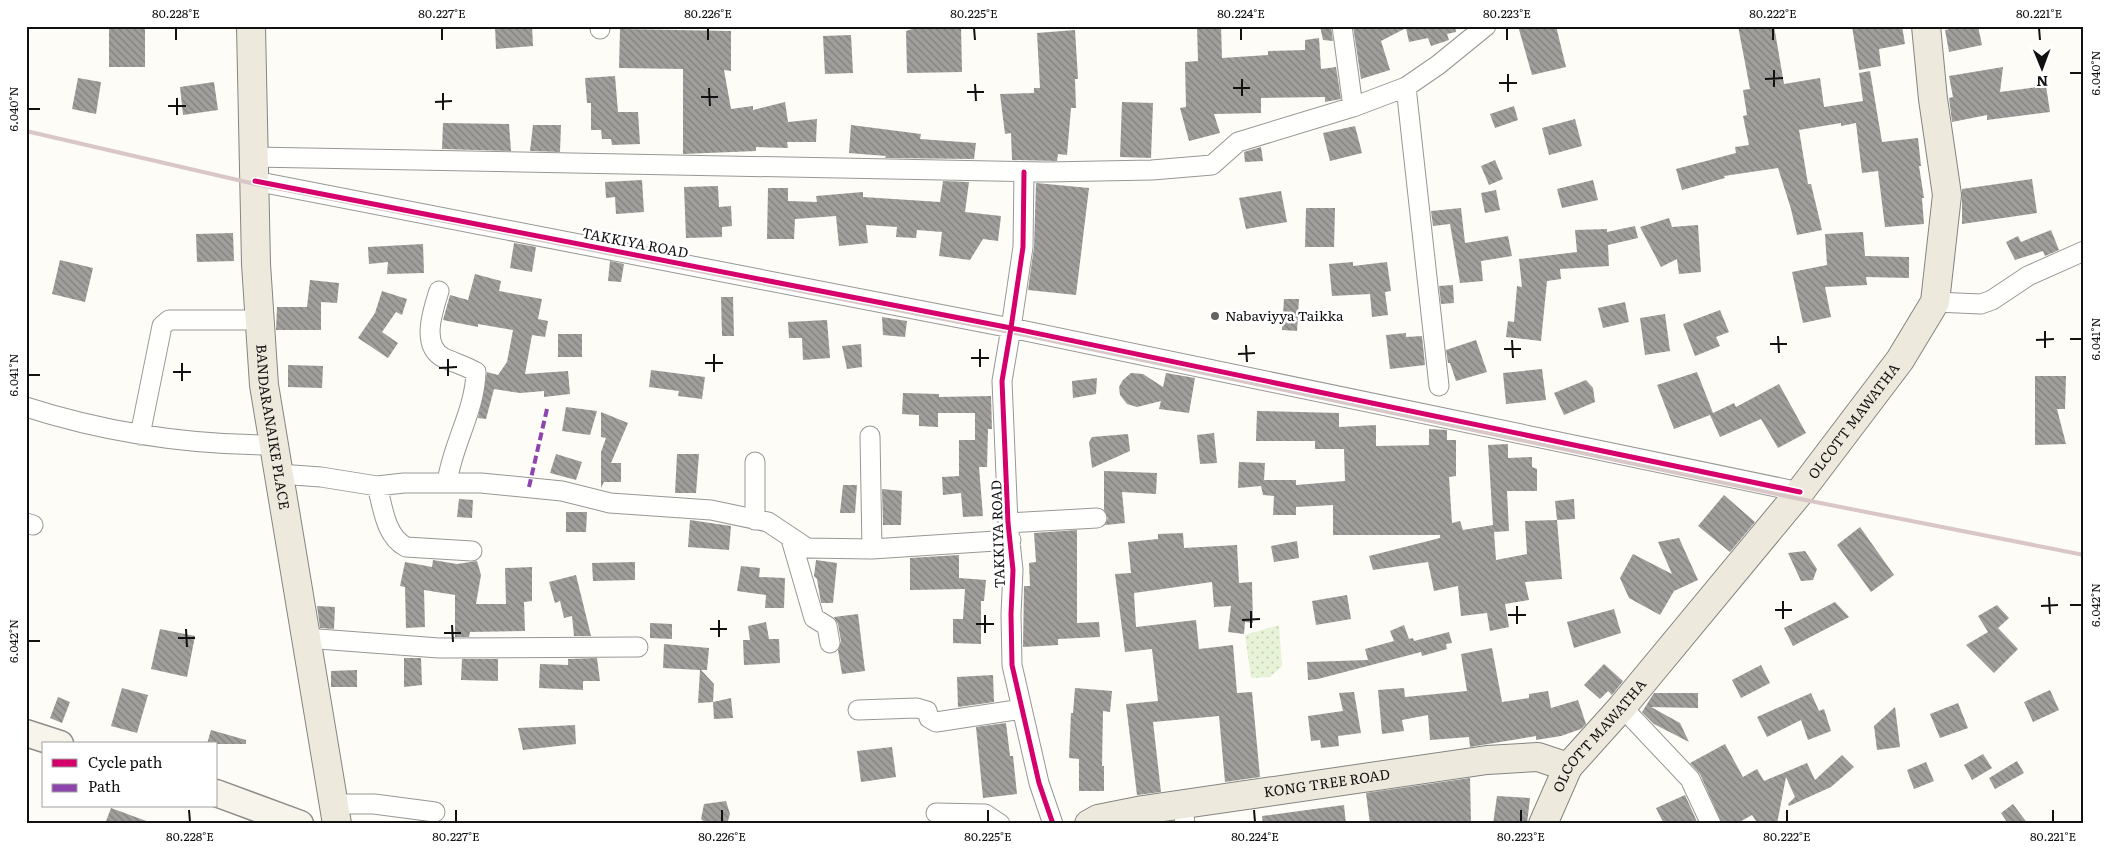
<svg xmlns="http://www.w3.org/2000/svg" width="2110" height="850" font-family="Literata,serif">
<defs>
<pattern id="grass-dots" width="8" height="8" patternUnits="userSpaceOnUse" patternTransform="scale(1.25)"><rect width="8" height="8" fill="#e7f3d7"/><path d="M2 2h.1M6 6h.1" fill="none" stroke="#c5cfb8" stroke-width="1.8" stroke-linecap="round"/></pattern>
<pattern id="building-back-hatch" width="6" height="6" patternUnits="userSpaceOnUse" patternTransform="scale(1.25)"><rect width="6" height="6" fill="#a19f9c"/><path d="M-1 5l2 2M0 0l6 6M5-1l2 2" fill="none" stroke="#82807e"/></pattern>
</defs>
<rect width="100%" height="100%" fill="#fdfcf7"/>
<path fill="url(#grass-dots)" d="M1279,625L1282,666L1270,677L1251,678L1245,635Z"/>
<path fill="url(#building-back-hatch)" d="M495,26H532L533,46L496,49Z
M922,26H961L962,72L907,73L906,31Z
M1197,26H1221L1222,58L1268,55V51L1305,50V40L1319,38L1321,69L1336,67L1341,99L1325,102V97L1261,98V113L1214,114L1220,133L1189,141L1180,108L1186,107L1185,62L1198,61Z
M1320,26H1331L1333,41L1323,40Z
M1353,26H1455L1456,32L1447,34L1449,40L1431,46L1428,38L1409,42L1406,28L1381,41L1390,70L1361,79Z
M1518,26H1556L1566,67L1532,75Z
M1738,26H1774L1784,84L1820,78L1824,107L1863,101L1859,73L1870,71L1882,142L1918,138L1921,166H1919L1924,198H1922L1924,224L1885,227L1878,171L1862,173L1856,123L1841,126V123L1799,130L1808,184H1811L1822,230L1797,235L1791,209L1778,168L1724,176L1725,178L1682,190L1676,169L1736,153L1735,147L1749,145L1743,116L1747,115L1743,90L1750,89Z
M1852,26H1902L1905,44L1879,49L1881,66L1859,70Z
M1964,26H1978L1982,45L1949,52L1945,30Z
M109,27L145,28V67H109Z
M620,29L731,31V71L724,70L731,109L753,106V110L785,102L788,122L817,119L816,142H787L788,148L756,147V151L683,154V69L619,68Z
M1075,30L1078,79H1075L1076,108H1071L1067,155L1058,154L1057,161L1012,160L1011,133L1005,134L1000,94L1034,93V88H1040L1037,33Z
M851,35L853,73L825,74L823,36Z
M2003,67L2000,92L2046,86L2050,112L1987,120V115L1952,122L1949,98L1953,97L1949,76Z
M615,76L618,112H638L640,144L612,145L611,139H602L601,130H591V103H587L585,78Z
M78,78L101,82L96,114L72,109Z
M214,82L218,110L183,115L180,87Z
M1122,102L1153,103L1151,158L1120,157Z
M1514,106L1518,120L1495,128L1490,114Z
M1575,119L1582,146L1549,155L1542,128Z
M443,123L509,124L511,151L442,149Z
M533,125H561L560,152L530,151Z
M851,125L921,134L920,139L976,143L974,159L885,158L886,156L849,153Z
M1355,126L1362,153L1330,161L1323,133Z
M1261,147L1263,161L1245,162L1244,152Z
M1495,160L1503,179L1489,185L1481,166Z
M2032,179L2037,213L1962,224V189Z
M642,180L644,212L616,214L615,197L606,198L605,182Z
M1593,180L1598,200L1562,208L1557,189Z
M943,181L969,182L965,212L1001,216L998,241L983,239L970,260L939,256L942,232L917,230L916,238L896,237L897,227L866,225L868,243L839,246L836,216L795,219L794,239H767L768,188H788V201L817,202L816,196L863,192V197L940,202Z
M1036,183L1089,188L1076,295L1028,290L1034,247Z
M718,186L719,207L731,206L732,226L722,227V237L686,238L684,187Z
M1496,190L1500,210L1485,213L1481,193Z
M1281,191L1287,222L1246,229L1239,198Z
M1306,208H1335L1334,247H1305Z
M1461,208L1465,243L1508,236L1512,256L1481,261L1483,281L1460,283L1450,224L1433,226L1431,211Z
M1669,218L1672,227L1698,225L1701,272L1679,274L1677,259L1661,267L1640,227Z
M1635,226L1638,238L1608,245L1609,266L1560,269L1561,279L1547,281L1541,341L1506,337L1508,321L1514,322L1517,286L1522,287L1519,259L1577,252L1575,230L1607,229V232Z
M2051,230L2059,250L2045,256L2043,251L2015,260L2006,242L2018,236L2021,242Z
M1863,232L1865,256L1909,257V278L1866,277L1867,285L1825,287L1831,317L1803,323L1792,272L1827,265L1825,234Z
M233,233L234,261L197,262L196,234Z
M514,243L536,247L532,272L510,268Z
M423,244L424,273L387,274L388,262L369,264L368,247Z
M60,260L93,268L85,302L52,294Z
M610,261L624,264L621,282L608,281Z
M1353,262V266L1387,262L1391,291L1385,292L1388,315L1372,317L1370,294L1332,296L1329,264Z
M475,274L501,281L499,291L542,299L538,319L548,321L545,337L532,335L525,374L568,371L570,394L544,397V391L520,393L494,389L486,419L478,418L487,372L498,375L507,362L513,330L478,324V327L443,320L450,295L468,300Z
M310,280L339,283L337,303L321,302V330H276L277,307H307Z
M1453,285L1454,303L1441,304L1439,286Z
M382,291L407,299L402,315L396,312L382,332L398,343L388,358L358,338L375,313Z
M721,297H733L734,336H722Z
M1284,299H1299L1297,331L1282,330Z
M1625,302L1629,322L1603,328L1598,308Z
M1720,310L1729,332L1716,337L1720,346L1695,356L1683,324Z
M1665,314L1670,351L1645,355L1640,318Z
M882,317L907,321L905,337L883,335Z
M827,320L830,358L803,360L802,338H789L788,322Z
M1406,333V337L1422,336L1425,365L1390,369L1386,335Z
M558,334H582V357H558Z
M1476,340L1487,372L1456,381L1450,363H1448L1446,350Z
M861,344L862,367L847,369L842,346Z
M288,365L323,366L322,388L288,387Z
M1542,369L1546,400L1506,404L1503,373Z
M651,370L705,377L702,399L678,396L679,391L649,387Z
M1697,372L1713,413L1734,403L1736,407L1779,384L1806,433L1778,448L1761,419L1720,437L1710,415L1674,429L1657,385Z
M1131,373L1143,374L1163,387L1166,373L1195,378L1189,413L1159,409L1161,401L1137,407L1127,404L1120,395L1119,387L1123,380Z
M2035,376H2066L2065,409H2057L2066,444L2035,445Z
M1097,378L1096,394L1073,398L1072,381Z
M1586,380L1593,388L1595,402L1564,415L1554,393Z
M903,393L939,394V397L991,396L992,429H988L987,467H979L983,516L963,517L961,493L943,495L942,477L959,476V440H975V413H938V427L919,426V415L902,414Z
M566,407L597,411L590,435L562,431Z
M1257,411L1339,413V427L1376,425V446L1429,445V429L1447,430V440H1456V476L1449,477L1452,523L1460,521L1463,530L1493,525L1488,445L1508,444V458L1532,457V467L1537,469V491H1507L1509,531L1494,532L1496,560L1527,554L1525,521L1557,520L1562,579L1525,582L1529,600L1505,604L1509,627L1490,631L1487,613L1461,616L1458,586L1434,591L1428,562L1373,570L1369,556L1440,538V535H1333V505L1296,507V515H1273L1274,496L1263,495L1261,486L1238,488L1239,462L1265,463L1264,480H1296V485L1345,481L1344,449H1315V441H1256Z
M601,412L628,423L611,463H621V482H604L601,488V452L606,438L601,437Z
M1214,433L1217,463L1200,464L1197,435Z
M1128,434L1130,451L1092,468L1089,442L1092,437Z
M556,454L582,462L576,480L550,473Z
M677,454H699L696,493H675Z
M1104,471L1157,473L1156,494L1122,492L1125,523L1105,525L1108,518L1104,510Z
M843,485H857L855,513H840Z
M882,489L902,491L901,525H883Z
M1724,495L1755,522L1730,552L1698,526Z
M459,499L473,500L472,518L457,517Z
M1574,499L1575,519L1557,520L1555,501Z
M566,512H587L586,532H566Z
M690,520L731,526L729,550L688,547Z
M1860,527L1894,575L1871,592L1837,545Z
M1077,530V623L1099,622L1100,637L1058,639V645L1023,647L1024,586H1030L1029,563L1036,562L1034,533Z
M1183,533L1184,548L1237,545L1239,583L1252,582L1253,623L1245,622L1244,634L1228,632L1231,606L1214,607L1212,582L1134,593L1136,627L1196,620L1199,649L1233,645L1237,693L1252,692L1260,777L1225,782L1219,716L1153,722L1161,792L1137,795L1126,704L1158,701L1152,649L1125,652L1115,574L1131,573L1128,542L1158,539V534Z
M1679,538L1698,580L1674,591L1660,615L1629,598L1620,578L1633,554L1672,574L1658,542Z
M1297,541L1299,558L1274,562L1271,546Z
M1805,551L1817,569L1813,580L1801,581L1788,553Z
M959,555V578L986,580L984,601H981V644L953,643V619H963L965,589L910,590V558Z
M433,560L457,564L477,561L481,575L476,604H506L505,568L532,567V601L524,602L525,631L470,632L469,637H455V595L424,590L425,627L406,628L405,587L400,586L405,562L432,567Z
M816,560L837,563L833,603H821L817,579L814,576Z
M635,562V580L593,581L592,563Z
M741,566L760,568L759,577L785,578L784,608H765L766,595L737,591Z
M576,575L591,636H574L572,616L564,618L560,601L555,603L549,582Z
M1347,595L1351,619L1316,625L1312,601Z
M1835,602L1849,617L1793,646L1784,628Z
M1997,605L2009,618L1998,628L2018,649L1994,673L1966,645L1988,632L1978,616Z
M317,606L335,607L334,629L320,628Z
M1614,609L1621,633L1574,648L1567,622Z
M858,614L865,671L842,674L838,650L841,641L838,624L834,617Z
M766,622L769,639H779L780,663L744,665L743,640H750L748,626Z
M650,623L672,624V639L650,638Z
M1404,625L1409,639L1413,638L1414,641L1449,632L1452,643L1446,644L1447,649L1422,656L1421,652L1318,679L1308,680L1307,662L1368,660L1365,649L1394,641L1390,631Z
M160,629L195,636L187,677L151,669Z
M664,644L709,648L707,670H701L714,684L713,702L698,703L700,670L663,668Z
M1492,648L1502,702L1529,698V694L1548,691L1551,708L1578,700L1586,724L1581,729L1561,736L1536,740V736L1470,747L1469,737L1430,740L1428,715L1402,720L1404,731L1382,734L1378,690L1404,688L1405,697L1467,691L1461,654Z
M404,658H421L422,685L404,687Z
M597,658L600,681H583V690L539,688L540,664L568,665V659Z
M462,659H498V681L461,680Z
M1604,664L1623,681L1612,695L1608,691L1600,699L1584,685Z
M1761,665L1770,683L1741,698L1732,680Z
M357,670V687H331V671Z
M993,675L994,702L958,707L957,677Z
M122,688L148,695L137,733L111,726Z
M1075,688L1112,691L1110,712L1103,711L1102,766H1104V791H1079V759L1069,758L1071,713H1073Z
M2050,690L2059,710L2033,722L2024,702Z
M1354,692L1361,733L1338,736L1339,746L1321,748L1320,740L1311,741L1308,716L1343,711L1339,693Z
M1654,693H1698V708L1651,707L1680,723L1689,742L1654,724L1642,712Z
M1811,693L1819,711L1824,709L1831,731L1808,740L1801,720L1767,737L1757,717Z
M58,697L70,702L62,723L50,718Z
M731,698L733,718L714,719L713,702Z
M1958,703L1968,728L1940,738L1930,714Z
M1895,707L1900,747L1877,750L1874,726Z
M1006,723L1010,756H1013L1017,794L983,798L976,727Z
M575,725L576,744L523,750L518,728Z
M211,730L246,740V744H207Z
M1725,744L1743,777L1757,769L1764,781L1807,763L1815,780L1842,755L1854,767L1831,787L1789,806L1788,804L1795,797L1786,777L1777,824H1758L1752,815L1736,824H1722L1700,774L1690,763Z
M892,747L896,777L861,782L857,751Z
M1983,754L1992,768L1972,780L1964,765Z
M2017,761L2024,773L1995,789L1989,778Z
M1926,762L1934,781L1914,789L1907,770Z
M1470,778L1471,823L1370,824L1366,793Z
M1685,795L1698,824H1664L1656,808Z
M1497,796L1530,798L1527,824H1493Z
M726,801L730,814L727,824H707L701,819L704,804Z
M2013,804L2028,824H2008L2001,813Z
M1344,805L1346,824H1263L1262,816Z
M111,808L149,822V824H105Z"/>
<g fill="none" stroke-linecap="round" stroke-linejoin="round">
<defs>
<path id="street" d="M600,26V29
M1342,26L1353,107
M1406,87L1439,386
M254,157L1047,172L1152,170L1212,165L1238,142L1353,107L1406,87L1438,65L1486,26
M1024,172L1023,247L1011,328L1800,492
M255,181L1011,328L1002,381L1008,523L1013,570L1011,614L1012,665L1039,783L1053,824
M439,291C433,310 420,346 444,358C455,363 466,366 476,372C475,411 452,445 447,483
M1935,302L1981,304L1992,300L2028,276L2084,251
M26,407C107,433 189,445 274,445
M140,435L162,326L169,320H260
M870,436L872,549
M279,474L321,477L377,486L404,483H481L562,491L610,503L711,510L768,522L807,548L872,549L1011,540
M377,486C383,507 385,536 406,547L472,551
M755,520V462
M26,523L33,525
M1008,523L1097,518
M791,539L814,618L827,626L830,643
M305,638L439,648L638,647
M1622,707L1690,779L1711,824
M858,710L917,708L927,711L929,718L936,722L1022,709
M333,804H374L435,812
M1183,805L1185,824
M936,813L985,814L1000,824"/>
<path id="secondary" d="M26,733L60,744
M216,793L300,824"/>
<g id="primary">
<path id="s1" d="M251,26L256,264L264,385L337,824"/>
<path id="s2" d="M1089,824L1098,819L1143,810L1487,760L1538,757L1568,767"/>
<path id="s3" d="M1543,824L1568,767L1622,707L1800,492L1900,360L1935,302L1947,195L1933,99L1926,26"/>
</g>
</defs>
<use href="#street" stroke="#979795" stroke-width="21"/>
<use href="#secondary" stroke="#8e8d8b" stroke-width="29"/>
<use href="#primary" stroke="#858482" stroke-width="30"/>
<use href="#street" stroke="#fffffe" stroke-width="19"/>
<use href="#secondary" stroke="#f6f4eb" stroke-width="26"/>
<use href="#primary" stroke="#ede9dc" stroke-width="28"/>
<path stroke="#d9c6c7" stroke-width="4" d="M26,131L255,184L1010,332L1795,498L2084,555"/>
<path stroke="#8e44ad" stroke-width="4" stroke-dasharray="8 4" stroke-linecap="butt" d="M529,487L547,409"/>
<defs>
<path id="cycleway" d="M1024,172L1023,247L1011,328L1800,492
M255,181L1011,328L1002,381L1008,523L1013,570L1011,614L1012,665L1039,783L1053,824"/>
</defs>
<use href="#cycleway" stroke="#fff" stroke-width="8"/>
<use href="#cycleway" stroke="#d6006c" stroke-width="5"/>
</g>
<path fill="none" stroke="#111" stroke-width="2" d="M176,28V40M442,28V40M708,28V40M974,28L975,40M1241,28V40M1507,28V40M1773,28V40M2039,28L2040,40M1774,70V87M2070,73H2082M1508,74V92M1242,79V96M1765,79L1783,78M1499,83H1517M975,84L976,101M709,88L710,106M1233,88H1250M967,92H984M443,93V110M701,97H718M177,98V115M435,102L452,101M168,106H186M28,109H40M2045,331V348M1778,336L1779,353M2070,339H2082M1512,340L1513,358M2036,340L2054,339M1770,344H1787M1246,345L1247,362M980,349V367M1504,349H1521M714,354V372M1238,354L1255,353M971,358H989M448,359V376M182,363V381M705,363H723M439,368L457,367M173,372H191M28,375H40M2049,597L2050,614M1783,601V619M2070,605H2082M1517,606V624M2041,606L2058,605M1775,610H1792M1251,611V628M985,615V633M1508,615H1526M719,620V637M1242,620L1260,619M976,624H994M452,625L453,642M186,629L187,647M710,629H727M444,633H461M178,638H195M28,641H40M189,810L190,822M456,810V822M722,810V822M988,810V822M1254,810L1255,822M1521,810V822M1787,810V822M2053,810V822"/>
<circle fill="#646362" stroke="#fff" stroke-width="2" cx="1215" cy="316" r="5"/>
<g text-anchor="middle" stroke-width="5" stroke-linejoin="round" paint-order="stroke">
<g font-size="14" fill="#111" stroke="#fff">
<text transform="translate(635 243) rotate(11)" y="5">TAKKIYA ROAD</text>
<text dy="5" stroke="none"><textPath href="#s3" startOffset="511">OLCOTT MAWATHA</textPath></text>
<text dy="5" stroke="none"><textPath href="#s1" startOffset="402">BANDARANAIKE PLACE</textPath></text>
<text transform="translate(998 534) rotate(-92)" y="5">TAKKIYA ROAD</text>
<text dy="5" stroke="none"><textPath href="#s3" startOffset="106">OLCOTT MAWATHA</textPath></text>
<text dy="5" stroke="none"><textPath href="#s2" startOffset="242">KONG TREE ROAD</textPath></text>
</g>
<g font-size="14" fill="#111" stroke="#fff" text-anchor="start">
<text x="1225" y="321">Nabaviyya Taikka</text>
</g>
</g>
<rect width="2110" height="850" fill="none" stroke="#ffffff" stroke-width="55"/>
<rect x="42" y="742" width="175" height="65" fill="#ffffff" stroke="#a0a0a0"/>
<rect x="52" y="759" width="25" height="8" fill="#d6006c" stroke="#a0a0a0"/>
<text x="88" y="768" font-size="15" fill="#111111">Cycle path</text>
<rect x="52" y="784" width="25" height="8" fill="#8e44ad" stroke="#a0a0a0"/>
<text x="88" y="792" font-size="15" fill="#111111">Path</text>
<g transform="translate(2042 68) rotate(179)" stroke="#ffffff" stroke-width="4" paint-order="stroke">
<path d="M0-4L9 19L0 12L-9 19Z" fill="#111111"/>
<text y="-8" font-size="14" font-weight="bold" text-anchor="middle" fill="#111111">N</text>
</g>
<rect x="28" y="28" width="2054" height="794" fill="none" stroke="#111" stroke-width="2"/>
<g font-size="12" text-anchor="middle" fill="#111">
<text x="176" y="18">80.228°E</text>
<text x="442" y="18">80.227°E</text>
<text x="708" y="18">80.226°E</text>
<text x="974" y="18">80.225°E</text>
<text x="1241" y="18">80.224°E</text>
<text x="1507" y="18">80.223°E</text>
<text x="1773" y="18">80.222°E</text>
<text x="2039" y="18">80.221°E</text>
<text transform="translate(2096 73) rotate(-90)" y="4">6.040°N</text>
<text transform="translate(14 109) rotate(-90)" y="4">6.040°N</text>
<text transform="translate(2096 339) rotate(-90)" y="4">6.041°N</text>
<text transform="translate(14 375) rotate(-90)" y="4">6.041°N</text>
<text transform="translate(2096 605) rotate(-90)" y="4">6.042°N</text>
<text transform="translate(14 641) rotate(-90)" y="4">6.042°N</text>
<text x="190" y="841">80.228°E</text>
<text x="456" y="841">80.227°E</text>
<text x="722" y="841">80.226°E</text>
<text x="988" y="841">80.225°E</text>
<text x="1255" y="841">80.224°E</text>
<text x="1521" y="841">80.223°E</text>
<text x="1787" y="841">80.222°E</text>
<text x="2053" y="841">80.221°E</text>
</g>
</svg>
